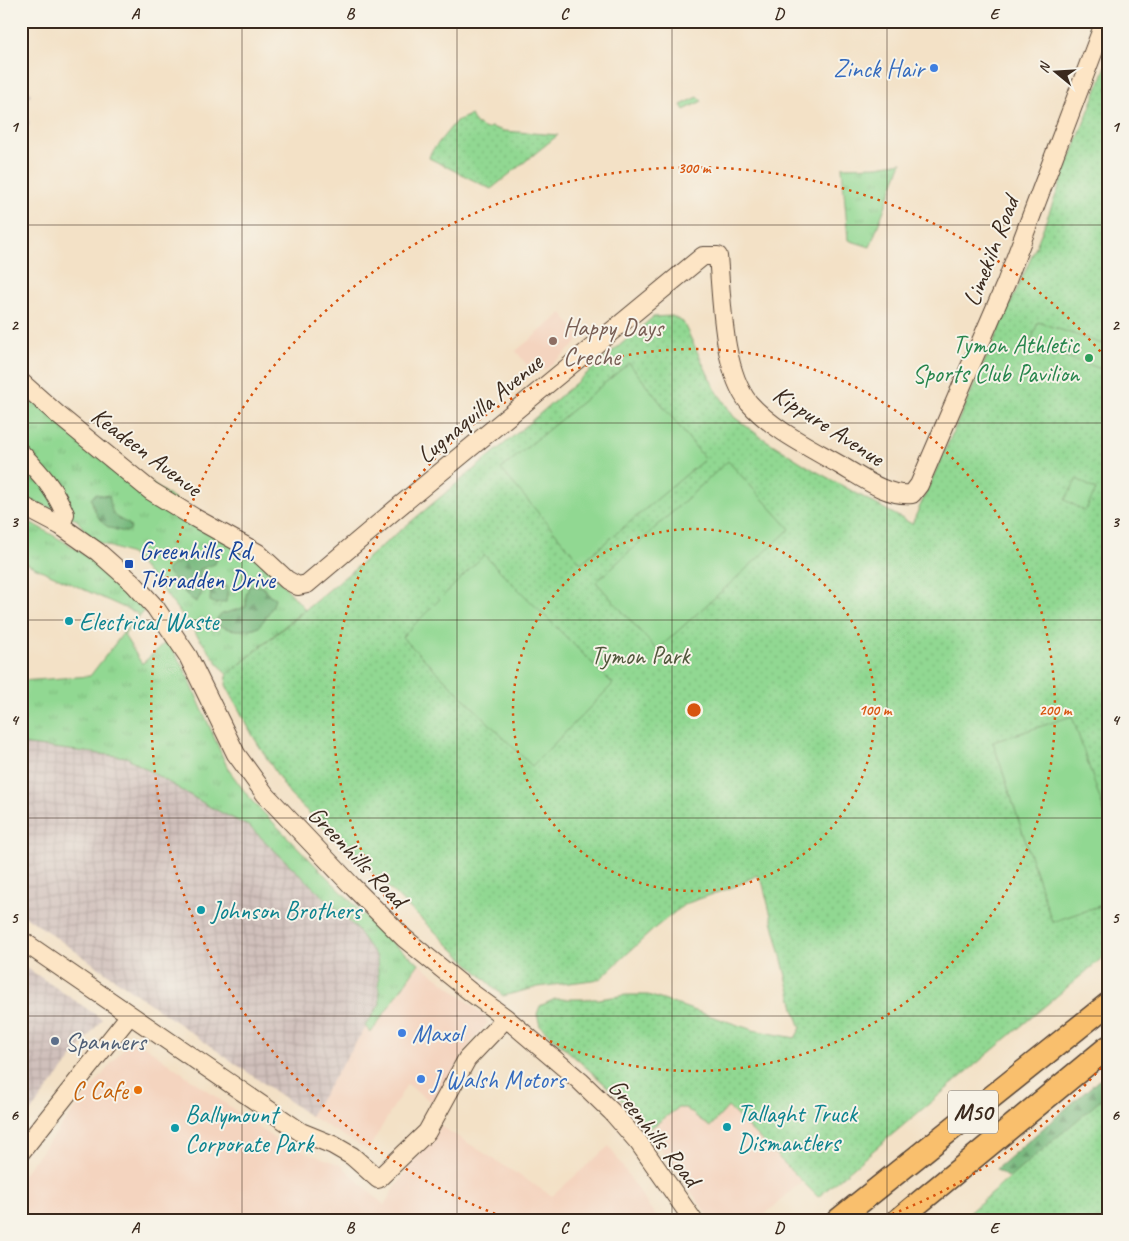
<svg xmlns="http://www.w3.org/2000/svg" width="1129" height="1241" font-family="Caveat,sans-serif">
<defs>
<pattern id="industrial-grid" width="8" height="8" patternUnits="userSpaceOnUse" patternTransform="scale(1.25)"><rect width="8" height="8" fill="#d0c0bb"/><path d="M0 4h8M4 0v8" fill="none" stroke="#b4a5a0"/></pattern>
<pattern id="grass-tufts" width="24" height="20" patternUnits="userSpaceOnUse" patternTransform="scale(1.25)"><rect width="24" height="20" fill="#91d892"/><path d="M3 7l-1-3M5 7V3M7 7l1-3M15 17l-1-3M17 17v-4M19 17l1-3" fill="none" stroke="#7eba7d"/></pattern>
<pattern id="forest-firs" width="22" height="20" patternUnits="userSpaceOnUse" patternTransform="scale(1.25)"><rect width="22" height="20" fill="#74b87c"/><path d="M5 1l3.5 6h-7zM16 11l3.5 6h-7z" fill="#609665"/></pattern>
<pattern id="park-dots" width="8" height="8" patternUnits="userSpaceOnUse" patternTransform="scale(1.25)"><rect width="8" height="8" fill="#91d892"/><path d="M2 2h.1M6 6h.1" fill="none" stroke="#7eba7d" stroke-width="1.8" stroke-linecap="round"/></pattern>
</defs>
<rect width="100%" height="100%" fill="#f7f3e8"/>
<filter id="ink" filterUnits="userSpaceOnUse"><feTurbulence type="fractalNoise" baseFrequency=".02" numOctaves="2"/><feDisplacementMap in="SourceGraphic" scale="10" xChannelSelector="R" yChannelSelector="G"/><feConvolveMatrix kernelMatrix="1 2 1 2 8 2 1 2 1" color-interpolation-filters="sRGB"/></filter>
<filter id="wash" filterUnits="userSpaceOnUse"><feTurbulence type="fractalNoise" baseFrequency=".0096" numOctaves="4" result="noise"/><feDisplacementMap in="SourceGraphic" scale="20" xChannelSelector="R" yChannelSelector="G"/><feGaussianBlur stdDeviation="1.12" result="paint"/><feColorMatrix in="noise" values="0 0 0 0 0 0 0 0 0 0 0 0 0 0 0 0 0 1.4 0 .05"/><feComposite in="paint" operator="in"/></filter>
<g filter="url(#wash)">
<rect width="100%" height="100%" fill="#f3e1c6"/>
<path fill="#f4d4bf" d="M562,313L578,335L577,343L545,370L536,358L527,365L516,351Z
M419,963L472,1005L485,1017L488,1023L471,1042L434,1104L407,1084L368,1150L310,1116L365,1026L372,1033Z
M130,1040L139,1042L279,1142L341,1165L384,1205L404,1174L441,1126L552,1196L609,1146L658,1220H21V1177Z
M728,1107L802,1181L759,1220H711L648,1130L678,1108H685L710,1127Z"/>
<path fill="url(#industrial-grid)" d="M21,80L31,94L25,103V112L30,124L21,132Z
M21,744L126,757L210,807L250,827L356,928L377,958L380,1004L310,1116L21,913Z
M21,964L102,1019L21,1124Z"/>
<path fill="url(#grass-tufts)" stroke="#668158" d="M698,97L702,101L684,110L681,105Z
M902,162L870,247L848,240L842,167L878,166Z
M21,391L263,562L305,609L227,675L162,589L131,554L97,542L86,532L77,520L21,496Z
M21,517L75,548L115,578L145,609L124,635L142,664L167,641L185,670L228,769L251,800L393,944L419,963L371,1033L365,1026L380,1004L377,958L356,928L250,827L210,807L126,757L21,744V681L90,676L138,614L21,561Z"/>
<path fill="url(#forest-firs)" stroke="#58714d" d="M95,494L109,496C114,517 109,514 129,524L131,529L126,532C103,528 98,522 91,499Z
M202,552L211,553L218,556L215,564L200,569C200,586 208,587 196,602C183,594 177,581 166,571L170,566Z
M221,585L228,586L226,602L216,604L210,601L211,586Z
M256,585L263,587L267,593L275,598C274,608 265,617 259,627C243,631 234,632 218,625L217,618L222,614L246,607V595L249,586Z
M1108,1072V1145L1022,1188L996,1169Z"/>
<path fill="url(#park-dots)" stroke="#668158" d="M1108,61V953L818,1197L728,1107L710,1127L685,1108H678L648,1130L619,1097L540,1026L537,1014L540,1006L555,999H599L626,995H648L753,1030L795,1038L801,1028L795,1012L763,884L757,875L736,886L685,904L656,927L600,979L538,987L503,996L290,795L253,736L226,685L227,675L509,440L653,317L672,316L683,322L714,387L734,417L761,437L812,469L912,524L1035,249Z
M471,115L476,124L486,129L491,127L504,131L558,135L491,189L429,158L431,152L456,121Z
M1108,1094V1220H960Z"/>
<path fill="#91d892" stroke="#668158" d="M1038,322L1108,346V371L1030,345Z
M629,363L705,459L581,563L501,469Z
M728,461L790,529L657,650L596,582Z
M1077,479L1096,490L1085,511L1065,500Z
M484,555L613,684L532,766L402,637Z
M1072,716L1108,823V903L1052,922L993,742Z"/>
</g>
<g filter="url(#ink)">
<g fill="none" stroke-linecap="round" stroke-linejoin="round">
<defs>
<path id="secondary" d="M21,382L57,414L151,491L195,518L258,553L287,580L298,586L307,584L396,509L703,256H718C722,298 722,370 749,403C773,430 809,447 840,465C861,477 887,497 912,494L919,485L1006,283L1105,21
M21,453C40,473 55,489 65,514L61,526
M21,505L61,526L98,552L133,583L155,607L188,656L236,754L265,794L352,886L404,938L473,994L506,1018L580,1081L612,1112L639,1143L693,1220
M21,940L301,1132L333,1145L352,1156L378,1179L427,1132L467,1059L506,1018
M21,1152L130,1015"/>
<path id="highway" d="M838,1220L1108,1004
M898,1220L1108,1047"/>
</defs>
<use href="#secondary" stroke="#574537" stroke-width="20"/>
<use href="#highway" stroke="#574537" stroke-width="25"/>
<use href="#secondary" stroke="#fde5c5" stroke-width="18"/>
<use href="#highway" stroke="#f9bf6d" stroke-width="22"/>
</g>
</g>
<path fill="none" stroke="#3b2a1e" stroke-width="1" stroke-opacity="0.55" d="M242,21V1220M457,21V1220M672,21V1220M887,21V1220M21,225H1108M21,423H1108M21,620H1108M21,818H1108M21,1016H1108"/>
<g fill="none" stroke="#d7540e" stroke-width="2.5" stroke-dasharray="2.5 5">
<circle cx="694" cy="710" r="181"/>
<circle cx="694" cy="710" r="361"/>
<path d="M1106 1062A542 542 0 0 1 879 1219M509 1219A542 542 0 1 1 1106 358"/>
</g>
<g fill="#3f7fe0" stroke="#f7f3e8" stroke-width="2">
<circle cx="934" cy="68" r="5"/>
<circle cx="402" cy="1033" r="5"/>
<circle cx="421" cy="1079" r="5"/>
</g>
<circle fill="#8d6e63" stroke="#f7f3e8" stroke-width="2" cx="553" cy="341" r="5"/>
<circle fill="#2e9e5b" stroke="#f7f3e8" stroke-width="2" cx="1089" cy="358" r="5"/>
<rect fill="#1a4fb4" stroke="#f7f3e8" stroke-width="2" x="124" y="559" width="10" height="10" rx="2.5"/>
<g fill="#0f9aa8" stroke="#f7f3e8" stroke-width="2">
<circle cx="69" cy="621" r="5"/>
<circle cx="201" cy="910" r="5"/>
<circle cx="727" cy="1127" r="5"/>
<circle cx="175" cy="1128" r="5"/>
</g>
<circle fill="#5c6f8a" stroke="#f7f3e8" stroke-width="2" cx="55" cy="1041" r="5"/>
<circle fill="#e8710a" stroke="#f7f3e8" stroke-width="2" cx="138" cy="1090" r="5"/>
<g text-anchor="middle" stroke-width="4" stroke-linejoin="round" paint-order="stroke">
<rect fill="#f7f3e8" stroke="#73665b" stroke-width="1" x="948" y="1090.5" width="50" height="43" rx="4"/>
<g font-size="24" font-weight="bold" fill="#3b2a1e">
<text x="973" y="1120">M50</text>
</g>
<g font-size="25" fill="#366cbe" stroke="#f7f3e8" text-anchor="start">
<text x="924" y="77" text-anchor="end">Zinck Hair</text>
<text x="412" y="1042">Maxol</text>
<text x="431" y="1088">J Walsh Motors</text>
</g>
<g font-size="25" fill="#3b2a1e" stroke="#f7f3e8">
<text transform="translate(990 251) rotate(-69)" y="9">Limekiln Road</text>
<text transform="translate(479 408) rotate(-40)" y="9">Lugnaquilla Avenue</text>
<text transform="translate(829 425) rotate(33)" y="9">Kippure Avenue</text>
<text transform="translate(147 451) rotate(37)" y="9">Keadeen Avenue</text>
<text transform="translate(358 856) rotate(46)" y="9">Greenhills Road</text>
<text transform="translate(655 1132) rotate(51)" y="9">Greenhills Road</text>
</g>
<g font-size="25" fill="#785e54" stroke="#f7f3e8" text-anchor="start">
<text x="563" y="336">Happy Days<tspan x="563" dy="29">Creche</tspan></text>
</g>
<g font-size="25" fill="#27864d" stroke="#f7f3e8" text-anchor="end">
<text x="1079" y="353">Tymon Athletic<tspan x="1079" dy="29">Sports Club Pavilion</tspan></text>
</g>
<g font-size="25" fill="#164399" stroke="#f7f3e8" text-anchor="start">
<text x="139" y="559">Greenhills Rd,<tspan x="139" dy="29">Tibradden Drive</tspan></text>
</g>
<g font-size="25" fill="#0d838f" stroke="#f7f3e8" text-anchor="start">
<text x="79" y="630">Electrical Waste</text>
<text x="211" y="919">Johnson Brothers</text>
<text x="737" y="1122">Tallaght Truck<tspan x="737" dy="29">Dismantlers</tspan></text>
<text x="185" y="1123">Ballymount<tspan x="185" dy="29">Corporate Park</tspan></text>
</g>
<g font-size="25" fill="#50563b" stroke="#f7f3e8">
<text x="640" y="664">Tymon Park</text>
</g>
<g font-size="25" fill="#4e5e75" stroke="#f7f3e8" text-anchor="start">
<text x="65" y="1050">Spanners</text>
</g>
<g font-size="25" fill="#c56008" stroke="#f7f3e8" text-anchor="end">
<text x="128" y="1099">C Cafe</text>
</g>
</g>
<circle cx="694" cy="710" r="8" fill="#d7540e" stroke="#f7f3e8" stroke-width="2.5"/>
<g font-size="15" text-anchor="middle" font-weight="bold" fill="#d7540e" stroke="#f7f3e8" stroke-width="4" stroke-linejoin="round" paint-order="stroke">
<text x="694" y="173">300 m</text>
<text x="875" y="715">100 m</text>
<text x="1055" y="715">200 m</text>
</g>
<rect width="1129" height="1241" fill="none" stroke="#f7f3e8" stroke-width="55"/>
<g transform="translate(1056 72) rotate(288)" stroke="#f7f3e8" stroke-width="4" paint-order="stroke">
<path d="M0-4L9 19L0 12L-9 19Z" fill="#3b2a1e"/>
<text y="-8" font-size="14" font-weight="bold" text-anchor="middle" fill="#3b2a1e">N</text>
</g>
<rect x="28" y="28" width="1074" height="1186" fill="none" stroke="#3b2a1e" stroke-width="2"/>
<g font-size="16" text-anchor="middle" font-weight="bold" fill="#3b2a1e">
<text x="135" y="19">A</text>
<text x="350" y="19">B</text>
<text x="564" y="19">C</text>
<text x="779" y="19">D</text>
<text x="994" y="19">E</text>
<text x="14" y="132">1</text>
<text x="1115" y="132">1</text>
<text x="14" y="330">2</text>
<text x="1115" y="330">2</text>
<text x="14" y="527">3</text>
<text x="1115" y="527">3</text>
<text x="14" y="725">4</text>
<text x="1115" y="725">4</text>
<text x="14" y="923">5</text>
<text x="1115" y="923">5</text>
<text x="14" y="1120">6</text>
<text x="1115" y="1120">6</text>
<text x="135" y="1233">A</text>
<text x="350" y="1233">B</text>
<text x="564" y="1233">C</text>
<text x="779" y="1233">D</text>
<text x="994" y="1233">E</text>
</g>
</svg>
